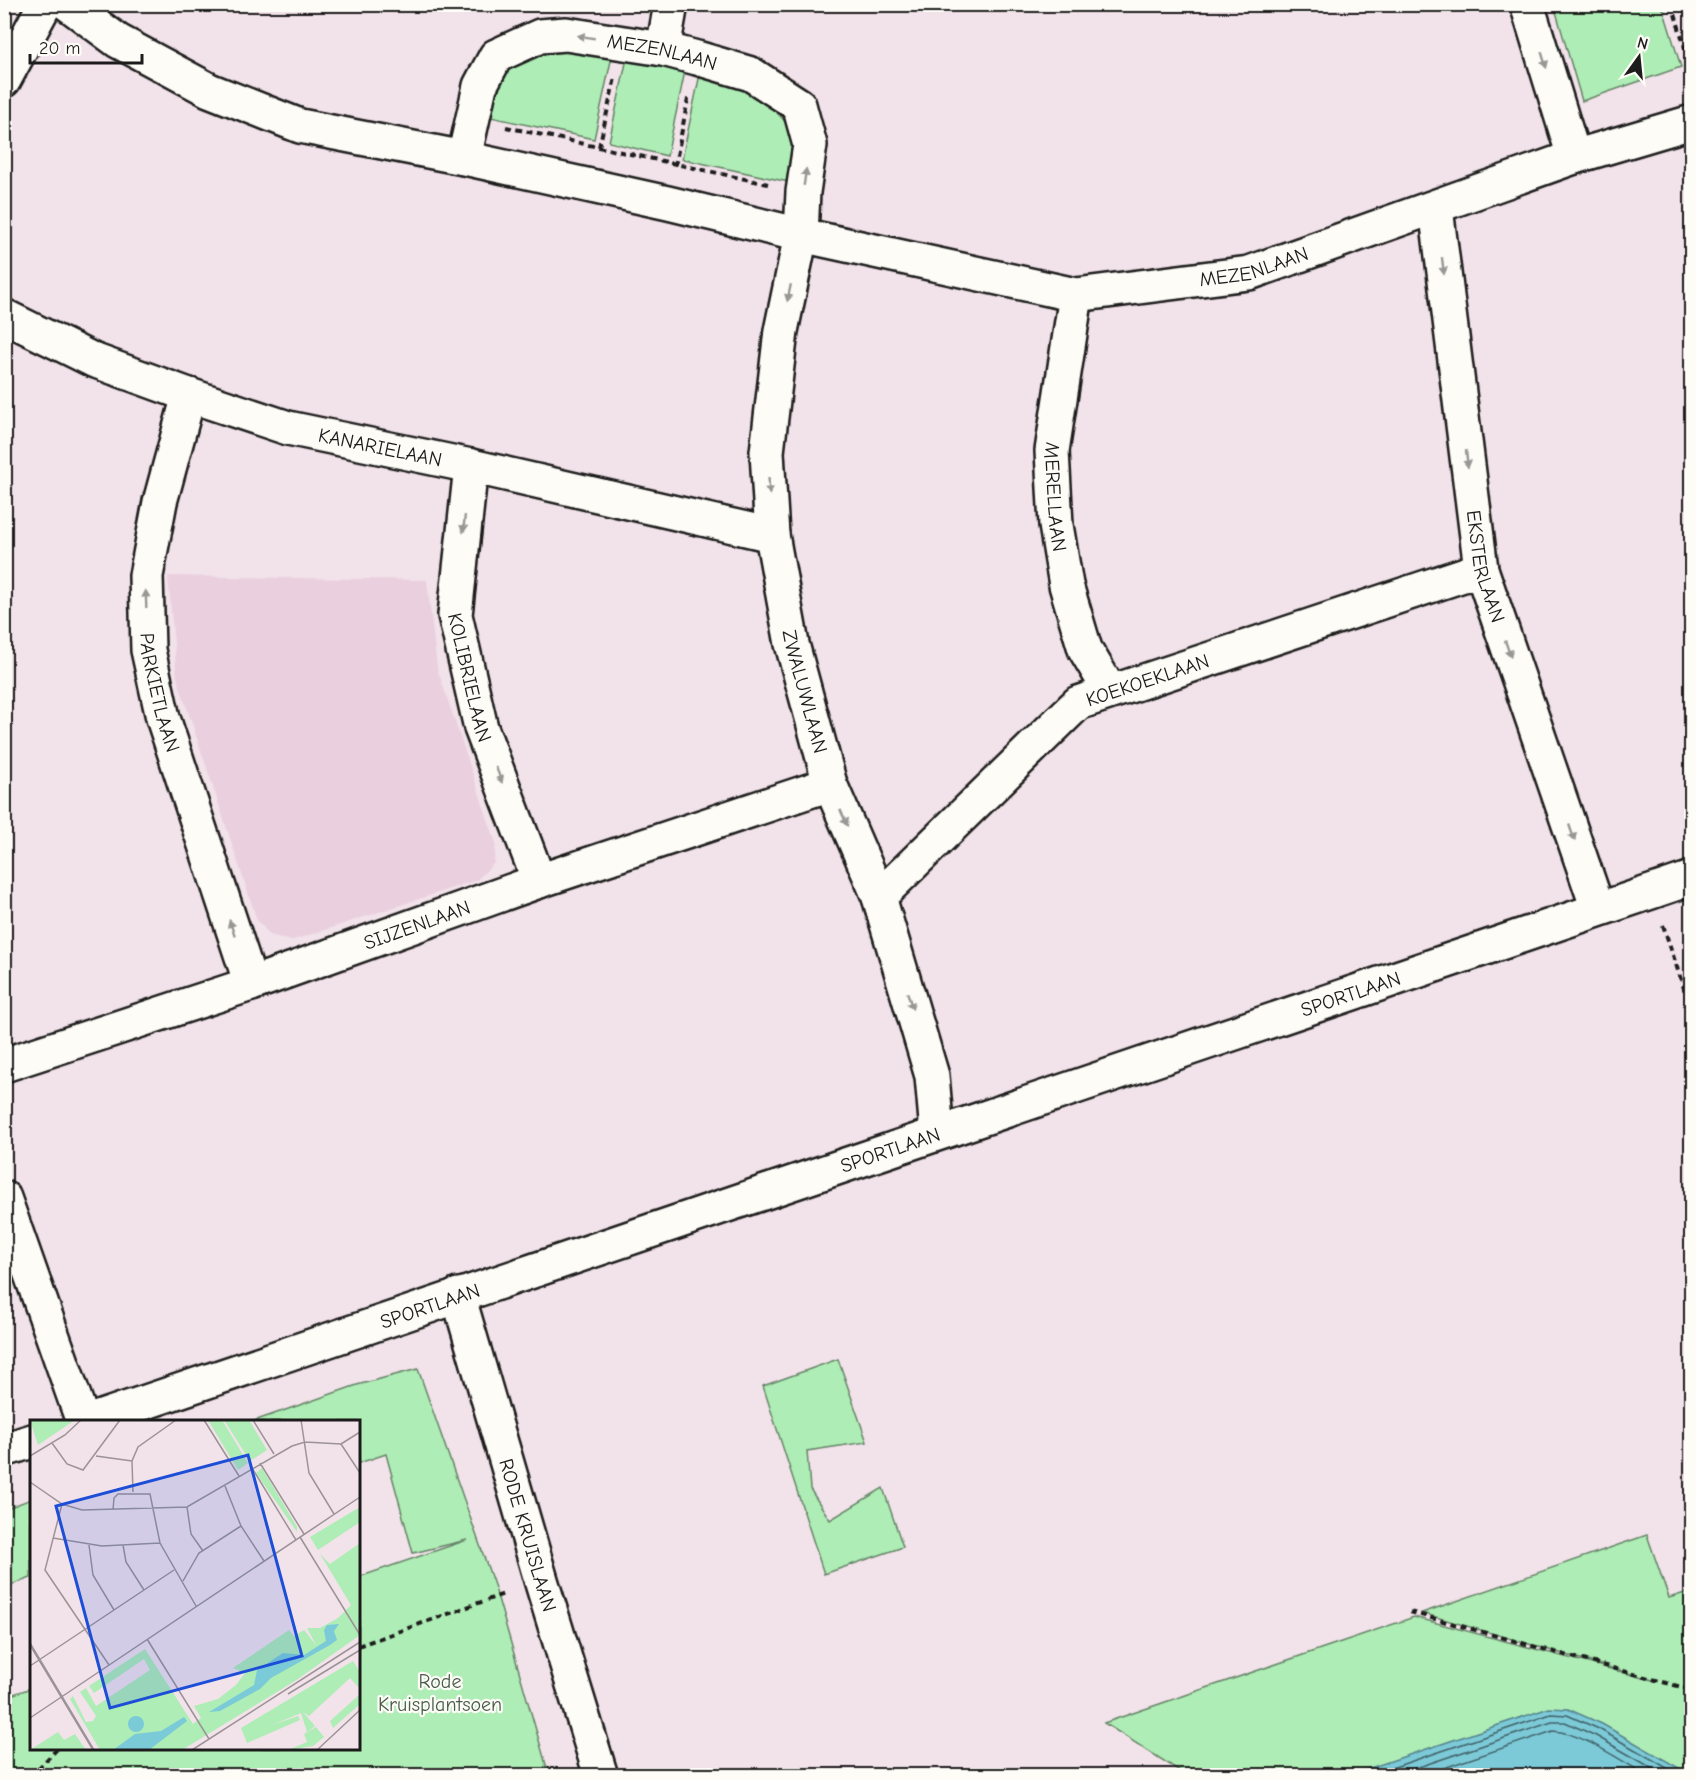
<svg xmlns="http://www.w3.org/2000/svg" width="1696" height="1780" font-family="'Comic Neue',sans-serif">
<rect width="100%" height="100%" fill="#f2e2e9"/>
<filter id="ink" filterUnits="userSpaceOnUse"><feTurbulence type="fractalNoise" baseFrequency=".0167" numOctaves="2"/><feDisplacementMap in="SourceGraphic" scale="12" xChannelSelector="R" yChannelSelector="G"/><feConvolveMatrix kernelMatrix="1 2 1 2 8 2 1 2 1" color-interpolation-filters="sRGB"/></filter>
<g filter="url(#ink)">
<path fill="#ead0df" d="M168,576L427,580L437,668L496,843L494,863L477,880L291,941L270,935L257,920L177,678Z"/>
<path fill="#aeedb5" stroke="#658468" stroke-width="1.5" d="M1554,5H1662L1681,67L1582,101Z
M570,48L612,56L594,139L486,116L491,91L506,71L523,59L544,50Z
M627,58L685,71L667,156L609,142Z
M700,74C709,76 719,77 727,81C748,89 787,113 792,136C796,152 791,167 789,182L682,159Z
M838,1359L867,1442L807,1451L810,1489L830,1520L883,1488L903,1547L824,1574L763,1386Z
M418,1369L495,1588L549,1775H5V1697L31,1688L32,1748H358L359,1577L467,1540L413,1553L386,1454L359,1463L358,1422L254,1421L357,1385Z
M31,1499V1578L5,1587V1509Z
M1647,1535L1669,1598L1691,1591V1775H1184L1183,1773L1104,1723L1414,1617L1656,1681L1422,1613Z"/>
<path fill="#7bcad8" stroke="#55848d" stroke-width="1.5" d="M1549,1708L1568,1709L1602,1724L1691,1775H1349Z"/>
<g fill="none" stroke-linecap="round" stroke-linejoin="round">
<path stroke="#426267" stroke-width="1.5" d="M1368,1776L1551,1714L1567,1715L1599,1729L1681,1776
M1392,1776L1552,1722H1565L1596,1736L1666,1776
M1420,1776L1553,1731C1581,1732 1623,1762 1648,1776"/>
<defs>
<g id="minor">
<path id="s1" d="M68,4L118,41L209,90L300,126L464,158L668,203L801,235L1076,295L1249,273L1574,157L1692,122"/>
<path d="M1527,4L1574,157"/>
<path d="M663,49L671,4"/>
<path d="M4,80L45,4"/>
<path id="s2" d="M464,158L480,86L496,56L540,36L566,34L663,49L697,58L751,74L799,105L810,145L803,192L801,235L781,331L767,452L772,535L792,644L830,784L879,897L932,1076L937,1133"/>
<path id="s3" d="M1436,208L1481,569L1598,909"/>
<path id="s4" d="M1076,295L1052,451L1056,525L1066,585L1085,649L1110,691"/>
<path id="s5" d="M4,316L93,360L189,395L288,428L471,466L772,535"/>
<path id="s6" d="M189,395L160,502L146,576L148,650L163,718L251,984"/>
<path id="s7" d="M471,466L455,615L481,728L539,881"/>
<path id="s8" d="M879,897L1078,703L1481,569"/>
<path id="s9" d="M4,1065L251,984L539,881L830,784"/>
<path d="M4,1198L83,1422"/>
<path id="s10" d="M458,1295L541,1580L601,1776"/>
<path id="s11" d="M87,1422L1692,878"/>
<path d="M4,1450L32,1441"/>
</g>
</defs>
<use href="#minor" stroke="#1c1c1c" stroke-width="38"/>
<path stroke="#1c1c1c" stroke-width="4" stroke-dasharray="6 4.5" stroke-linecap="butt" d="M1672,4L1692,71
M506,127L768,184
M599,147L615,78
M675,166L689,94
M1663,925L1692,1013
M1410,1612L1692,1690
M358,1646L504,1594
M31,1776L58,1748"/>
<use href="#minor" stroke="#fdfcf7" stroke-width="33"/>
</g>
<defs><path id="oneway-solid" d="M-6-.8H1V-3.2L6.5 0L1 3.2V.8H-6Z" transform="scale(1.5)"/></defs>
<g fill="#989794">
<use href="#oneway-solid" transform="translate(586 37) rotate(-171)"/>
<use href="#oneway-solid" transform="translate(1544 60) rotate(73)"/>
<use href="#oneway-solid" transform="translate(805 177) rotate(-82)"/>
<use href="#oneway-solid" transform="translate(1443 266) rotate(83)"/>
<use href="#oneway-solid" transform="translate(789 293) rotate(102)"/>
<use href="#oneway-solid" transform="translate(1467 459) rotate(83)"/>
<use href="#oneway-solid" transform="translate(769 486) rotate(87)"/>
<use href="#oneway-solid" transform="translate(464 524) rotate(96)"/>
<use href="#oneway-solid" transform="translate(146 599) rotate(-92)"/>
<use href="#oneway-solid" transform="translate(1508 649) rotate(71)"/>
<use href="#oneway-solid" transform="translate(499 775) rotate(69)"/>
<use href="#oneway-solid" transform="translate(844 818) rotate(66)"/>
<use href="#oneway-solid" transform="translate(1572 833) rotate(71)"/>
<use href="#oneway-solid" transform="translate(232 928) rotate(-108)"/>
<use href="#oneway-solid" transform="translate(910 1001) rotate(73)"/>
</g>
</g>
<g text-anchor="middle" stroke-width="4.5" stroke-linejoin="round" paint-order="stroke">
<g font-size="20" fill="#1c1c1c" stroke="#fdfcf7">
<text dy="7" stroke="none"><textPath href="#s2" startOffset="280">MEZENLAAN</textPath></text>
<text dy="7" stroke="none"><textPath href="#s1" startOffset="1238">MEZENLAAN</textPath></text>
<text dy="7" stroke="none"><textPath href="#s5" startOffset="400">KANARIELAAN</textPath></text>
<text dy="7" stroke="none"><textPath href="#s4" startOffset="204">MERELLAAN</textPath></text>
<text dy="7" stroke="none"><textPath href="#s3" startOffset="362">EKSTERLAAN</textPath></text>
<text dy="7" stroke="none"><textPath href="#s7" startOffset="214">KOLIBRIELAAN</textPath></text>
<text dy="7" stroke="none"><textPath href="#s8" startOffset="351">KOEKOEKLAAN</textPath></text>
<text dy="7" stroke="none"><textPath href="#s2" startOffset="1024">ZWALUWLAAN</textPath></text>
<text dy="7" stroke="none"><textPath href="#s6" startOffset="304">PARKIETLAAN</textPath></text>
<text dy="7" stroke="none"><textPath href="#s9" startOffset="436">SIJZENLAAN</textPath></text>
<text dy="7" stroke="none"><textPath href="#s11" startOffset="1334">SPORTLAAN</textPath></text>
<text dy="7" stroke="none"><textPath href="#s11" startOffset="848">SPORTLAAN</textPath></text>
<text dy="7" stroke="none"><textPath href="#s11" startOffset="362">SPORTLAAN</textPath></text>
<text dy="7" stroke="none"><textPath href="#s10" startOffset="250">RODE KRUISLAAN</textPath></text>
</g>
<g font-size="20" fill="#485b4a" stroke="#fdfcf7">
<text x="440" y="1688">Rode<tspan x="440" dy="23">Kruisplantsoen</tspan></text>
</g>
</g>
<g transform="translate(30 1420)">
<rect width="330" height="330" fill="#f2e2e9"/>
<path d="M0,0H45L8,25ZM178,0H192L218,43L208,50ZM194,0H219L237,30L220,41ZM232,48L267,107V112L226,53ZM330,87V102L288,130L280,117ZM330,123V215L265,261L152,330H70L40,279L43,276L56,302L63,301L66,296L50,272L56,268L66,286L120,250L114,239L64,273L59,266L115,229L163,304L171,298L164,286L188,279L206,265L215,253L203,248L259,210L264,216L274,210L286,225L277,208H290L308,198L321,185L290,134L300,144ZM323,241L330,252V269L320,258L279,296L273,292L285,306L280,310L277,312L271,293L242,305L268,296L270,300L217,323L211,308ZM329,275L330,284L303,308L300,301ZM286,307L294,317L283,326L258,330L277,322L274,314ZM28,312L34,320L45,314L56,330H0Z" fill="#aeedb5"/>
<path d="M309,204L304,211L307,220L300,225L241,258L230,269L190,291L179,292L224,265L227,250L253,233L274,235L296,221L294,210L297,205ZM98 304a8 8 0 1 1 16 0a8 8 0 1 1-16 0ZM154,297L157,301L119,330H83L105,314L131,311Z" fill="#7bcad8"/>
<path fill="none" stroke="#9c9397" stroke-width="1.5" d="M174,0L209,56M223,0L244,34M271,0L279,53L304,94M22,23L37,44L53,50L90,0M311,24L330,53M311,24L330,12M0,36L35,15L51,0M66,36L102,41M230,43L274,114M222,48L266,120M0,62L32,84L52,90L157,87L262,26L275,22L311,24M195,66L211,106L234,141M103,72L102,41L108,27L146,0M32,84L15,150L79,245M157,87L161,114L173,131M83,90L84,78L88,74H120L130,123L166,186M270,117L330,215M23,118L72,126L130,123M59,125L63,155L84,190M93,125L96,142L114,170M153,161L169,133L211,106M117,219L179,319M0,223L64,330M0,225L63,330M0,246L144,150M258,274L330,230M0,298L330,77M162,330L330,222M287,330L330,290"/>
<path fill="#1d4ed8" fill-opacity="0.15" stroke="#1d4ed8" stroke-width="3" d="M218,35L272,236L80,288L26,86Z"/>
<rect width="330" height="330" fill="none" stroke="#1c1c1c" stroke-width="3"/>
</g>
<rect width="1696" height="1780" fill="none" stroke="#fdfcf7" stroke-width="24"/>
<rect x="12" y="12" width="1672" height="1756" fill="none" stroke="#1c1c1c" stroke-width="2" filter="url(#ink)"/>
<g transform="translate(1639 57) rotate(15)" stroke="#fdfcf7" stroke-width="4.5" paint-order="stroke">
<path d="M0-4.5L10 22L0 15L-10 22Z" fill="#1c1c1c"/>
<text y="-9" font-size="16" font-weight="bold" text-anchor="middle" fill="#1c1c1c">N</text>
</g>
<path d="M30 54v9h112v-9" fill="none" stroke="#1c1c1c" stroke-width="3"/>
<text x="39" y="54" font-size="18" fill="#1c1c1c" stroke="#fdfcf7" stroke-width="4.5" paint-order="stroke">20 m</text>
</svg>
